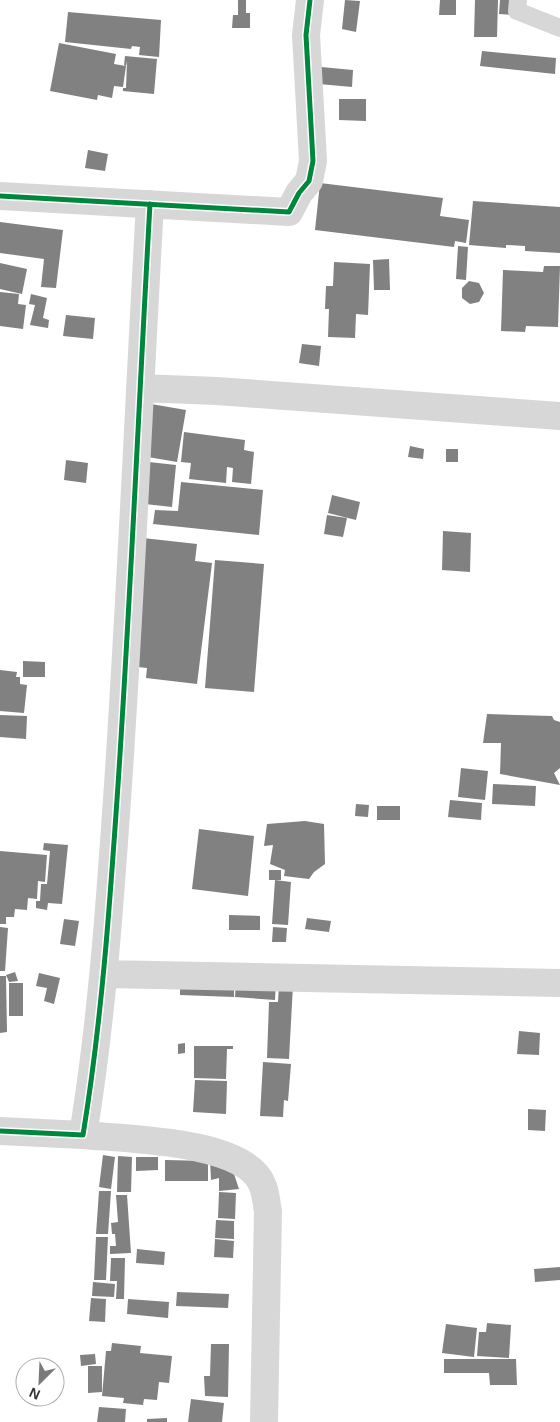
<svg xmlns="http://www.w3.org/2000/svg" width="560" height="1422" font-family="Helvetica,sans-serif">
<rect width="100%" height="100%" fill="#fff"/>
<path fill="#818181" d="M238,0H246V13H250V28H232L233,15H238Z
M345,0L360,1L356,32L342,29Z
M440,0H456V15H439Z
M475,0H498L497,37H474Z
M500,0H513V15L499,14Z
M68,12L161,20L159,57L139,55L140,47L132,46L131,49L65,42Z
M59,43L116,54L114,64L126,66L123,87L114,86L112,98L98,95L97,100L50,91Z
M482,51L556,58L555,74L480,66Z
M125,56L157,59L154,94L123,91V88H126L127,61L126,66L124,65Z
M321,67L353,70L352,87L319,84Z
M339,99H366V121L339,120Z
M88,150L108,154L105,171L85,168Z
M320,183L443,198L440,216L469,220L466,243L455,241L454,247L315,230Z
M473,201L560,207V253L525,251V246L506,245V248L469,245Z
M0,222L63,230L56,288L41,287L44,259L0,253Z
M458,246L468,247L466,280L456,279Z
M389,259L390,290H374L373,260Z
M334,262L370,264L368,315L356,314L355,338L328,337L329,309H325L326,286H333Z
M0,263L27,269L22,294L0,289Z
M544,266H560L558,327L526,326L525,332L501,331L503,270L543,272Z
M469,281L479,283L484,293L479,302L470,304L462,298V288Z
M0,292L19,294L18,304L26,305L23,329L0,326Z
M31,294L47,298L43,318L49,320L48,328L30,325L35,305L29,304Z
M66,315L95,318L93,339L63,336Z
M302,344L321,346L319,366L299,363Z
M151,404L186,410L177,462L142,456Z
M184,432L245,440L244,450L254,452L251,484L232,482L233,468L227,467L226,483L189,479L191,463L181,462Z
M410,446L424,449L423,459L408,457Z
M446,449H458V462H446Z
M66,460L88,463L86,483L64,480Z
M140,461L176,465L172,507L136,503Z
M181,482L263,490L259,535L153,524L155,510L178,511Z
M332,495L360,502L356,520L328,513Z
M327,515L347,518L343,537L324,534Z
M443,531L471,533L470,572L442,570Z
M143,538L197,544L195,561L212,563L197,684L146,678L147,668L128,666Z
M215,560L264,564L254,692L205,688Z
M23,661L45,662V677H23Z
M0,670L17,672L16,677H20V684L27,685L24,713L0,711Z
M487,714L552,716L554,720L560,722V768L554,773L560,785L500,774L501,743H483Z
M0,715L27,716L26,739L0,737Z
M461,768L488,771L485,800L458,797Z
M493,784L536,786L535,806L492,804Z
M450,800L482,803L481,820L448,817Z
M356,804L369,805L368,817L355,816Z
M377,806H400V820H377Z
M305,821L324,824L325,864L314,872L309,879L284,876L285,870L270,864L273,845L264,846L267,824Z
M199,829L254,836L248,896L192,889Z
M44,843L68,845L62,904L48,903L47,910L36,908V901H40L41,884H47L50,851L43,850Z
M0,851L47,855L45,882L38,881L37,899L28,898L27,910L15,909L14,917H6V924H0Z
M269,870H281V880H269Z
M275,880L291,882L288,925L272,924Z
M229,915L260,916V930H229Z
M307,918L331,921L329,932L305,929Z
M64,919L79,921L75,946L60,944Z
M0,927L8,928L5,971H0Z
M273,927L287,928L286,942H272Z
M15,972L18,981L9,982L6,975Z
M39,973L60,978L54,1004L44,1001L47,988L36,986Z
M0,976H6L7,1032L0,1033Z
M180,977L234,978V997L180,995Z
M236,979L276,981L275,1000L235,997Z
M9,983H23V1016H9Z
M279,984L293,985L289,1059L267,1058L269,1002H278Z
M519,1031L540,1033L539,1055L517,1054Z
M185,1043V1053L178,1054V1044Z
M194,1046H233V1049H227L226,1079L194,1078Z
M263,1062L291,1064L288,1101L284,1100L283,1117L260,1116Z
M195,1080L227,1081L226,1114L193,1112Z
M528,1109L546,1110L545,1131L528,1130Z
M103,1155L115,1157L111,1189L99,1187Z
M118,1156L132,1157L131,1192H117Z
M136,1157H158V1170L136,1171Z
M165,1160L208,1161V1181H165Z
M210,1160L230,1162L239,1189L219,1191V1178L211,1180Z
M99,1191H111L108,1234H96Z
M219,1192L236,1193L235,1219L218,1218Z
M116,1195H127L131,1253L110,1254V1246H116L115,1234H112L111,1223L118,1222Z
M216,1220L234,1221V1239L215,1238Z
M96,1237H108L106,1280H94Z
M215,1239L234,1241L233,1258L214,1257Z
M137,1249L165,1252L164,1265L136,1263Z
M111,1258H125L124,1299H116L117,1281H110Z
M560,1267V1280L535,1282L534,1269Z
M93,1282L115,1284L114,1297L92,1296Z
M177,1292L229,1294L228,1308L176,1306Z
M91,1298L106,1299L105,1322L89,1321Z
M128,1299L169,1302L168,1318L127,1314Z
M487,1323L511,1325L509,1358L477,1356L479,1332H486Z
M446,1324L477,1328L474,1357L442,1353Z
M112,1343L141,1346L140,1353L172,1356L169,1383L159,1382L157,1400L144,1399L143,1405L123,1403L124,1398L102,1396L106,1351H111Z
M211,1344H229L228,1397L205,1396L204,1376H210Z
M95,1354L96,1364L81,1366L80,1355Z
M444,1359H516L517,1385H490L489,1373H444Z
M88,1366H102V1392L88,1393Z
M191,1399L224,1403L222,1422H188Z
M99,1407L126,1409L125,1422H97Z
M167,1418V1422H147V1419Z"/>
<g fill="none" stroke-linecap="round" stroke-linejoin="round">
<path stroke="#d7d7d7" stroke-width="18" d="M518,0L517,11L560,28"/>
<path stroke="#d7d7d7" stroke-width="28" d="M0,196L289,212L299,193L309,181L313,161L306,35L310,0
M140,388L217,391L560,416
M105,974L560,983
M0,1131L83,1135C102,1019 110,902 118,785C131,591 139,398 150,204
M83,1135C125,1139 244,1140 262,1184C266,1192 266,1202 268,1211L264,1422"/>
<defs>
<path id="cycleway" d="M0,196L289,212L299,193L309,181L313,161L306,35L310,0
M0,1131L83,1135C102,1019 110,902 118,785C131,591 139,398 150,204"/>
</defs>
<use href="#cycleway" stroke="#fff" stroke-width="8"/>
<use href="#cycleway" stroke="#00873e" stroke-width="5"/>
</g>
<g transform="translate(40 1382) rotate(204)"><circle r="24" fill="#ffffff" stroke="#adadad"/>
<path d="M0-4L9 19L0 12L-9 19Z" fill="#7a7a7a"/>
<text y="-8" font-size="14" font-weight="bold" text-anchor="middle" fill="#333333">N</text>
</g>
</svg>
